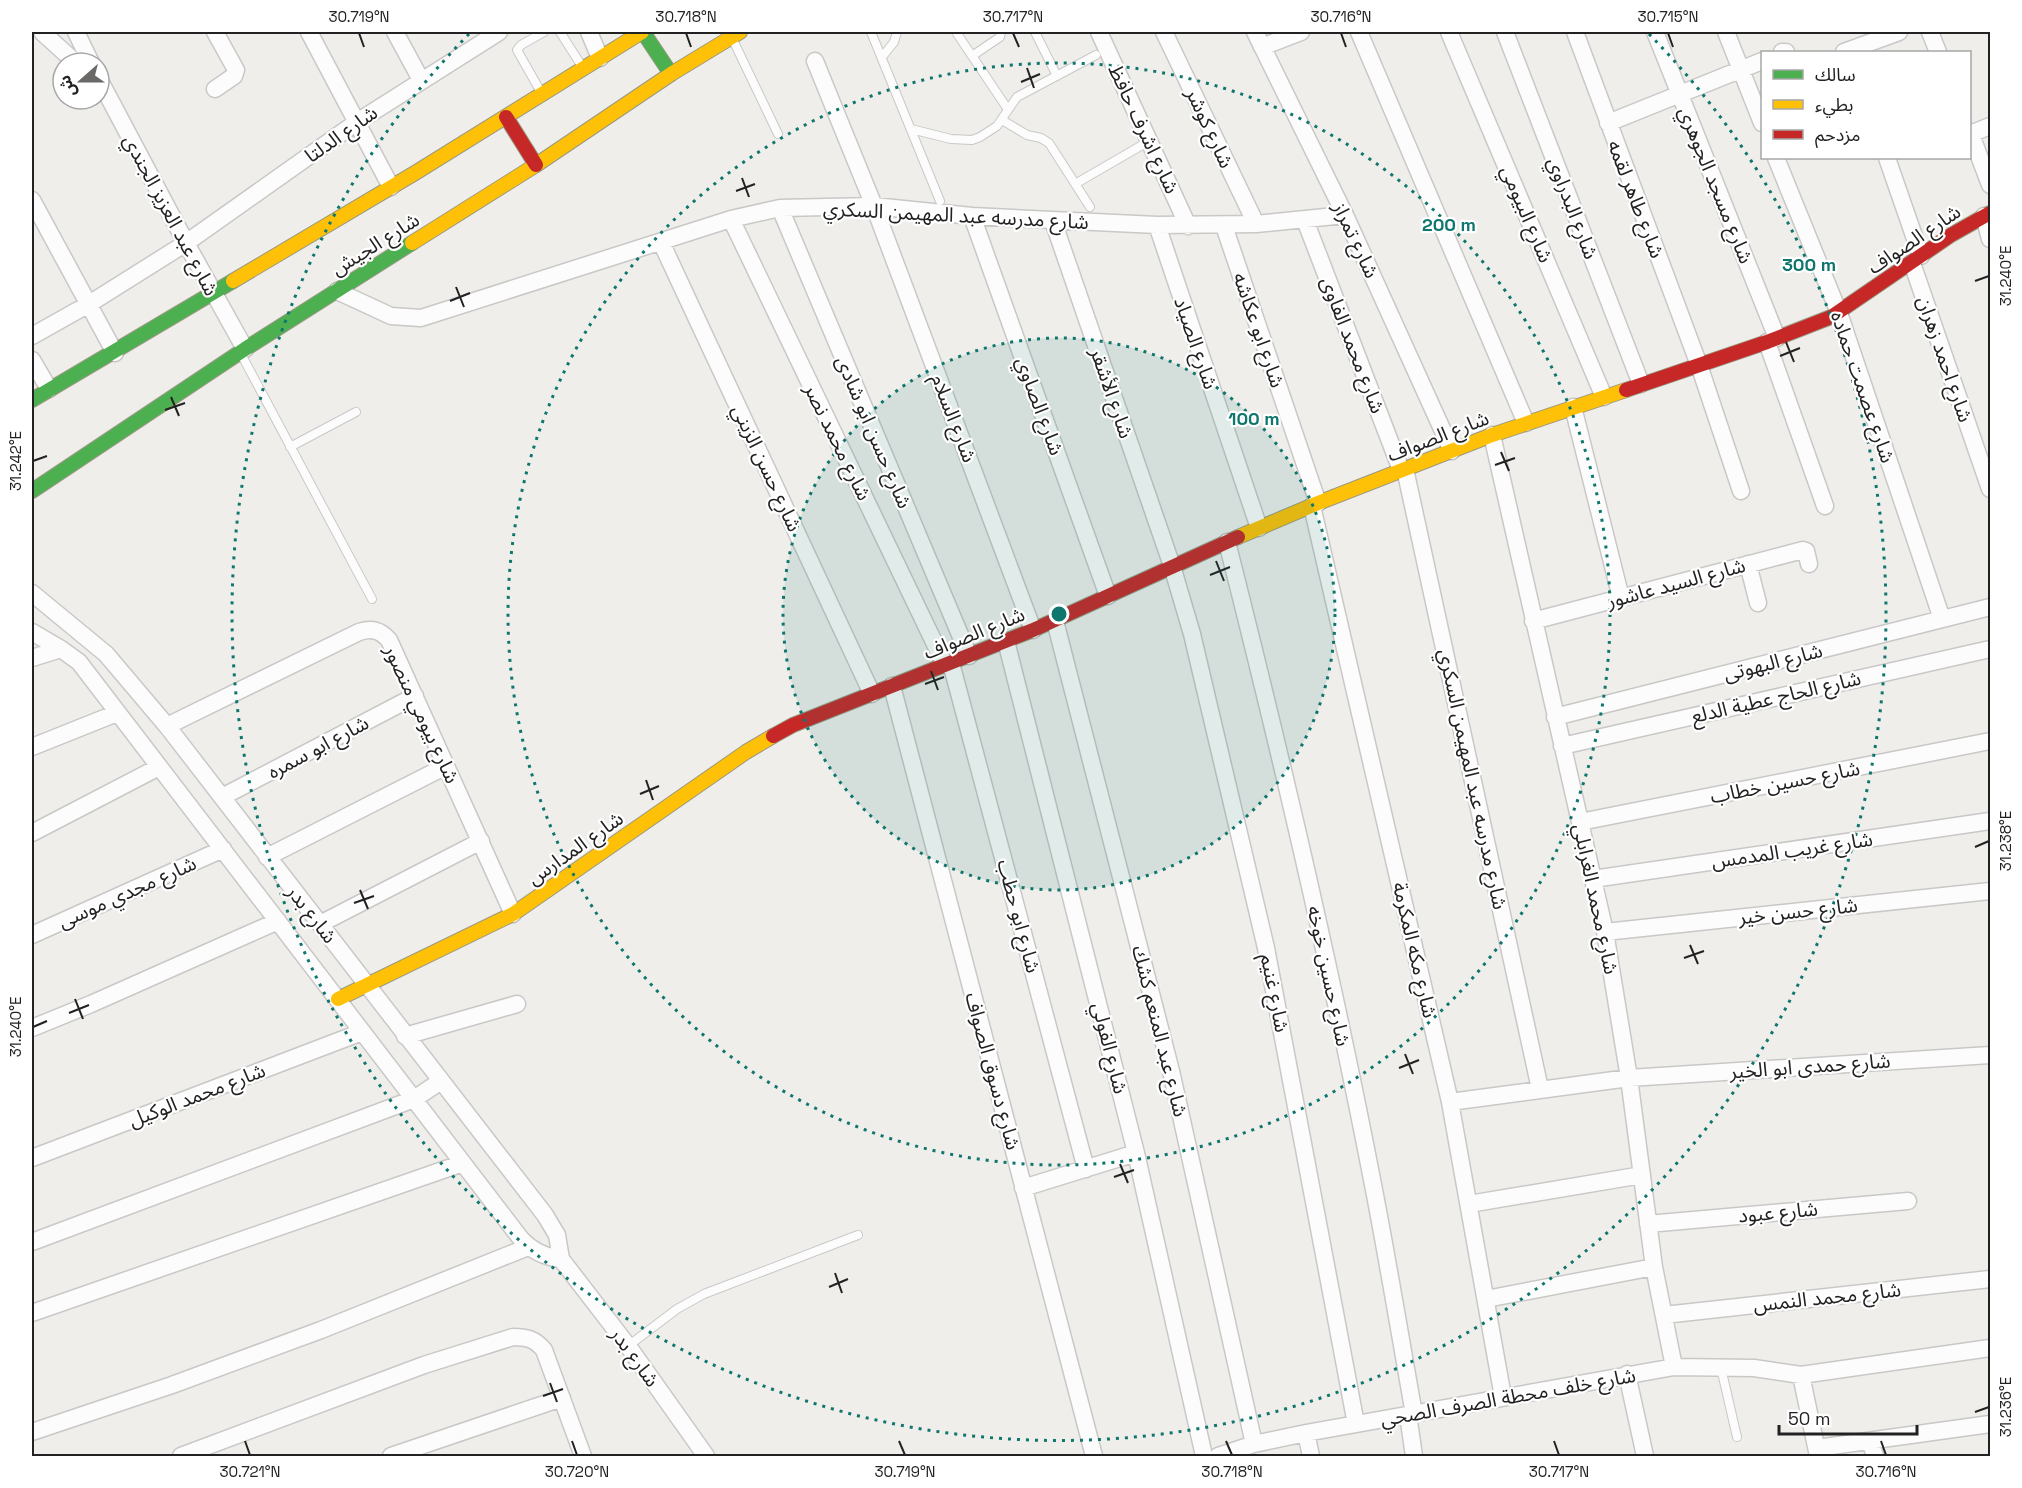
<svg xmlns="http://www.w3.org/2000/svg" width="2022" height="1488" font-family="'Space Grotesk','Noto Sans Arabic',sans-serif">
<rect width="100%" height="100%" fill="#f0eeeb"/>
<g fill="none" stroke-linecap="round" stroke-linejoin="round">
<defs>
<path id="lane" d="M560,32L583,68
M871,32L940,201
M956,32L1007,108
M1035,32L1057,76
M733,40L778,134
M972,56L1000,37L1001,32
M882,57L894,42L897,32
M542,94L517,50L521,45L544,32
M1002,120L1027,135L1041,138L1049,143L1090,207
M911,129L951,139L972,140L980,137L997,126L1017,97L1096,55
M1075,184L1144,144
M241,354L372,599
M290,447L356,412
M628,1346L677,1309L704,1294L858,1235
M1721,1368L1737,1437"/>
<path id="street" d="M42,32L76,63
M76,32L91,63
M215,32L236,70L234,76L215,89
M309,32L391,187
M395,32L421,80
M589,32L600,58
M1099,32L1188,226
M1164,32L1256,224
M1255,32L1345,215L1452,451
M1359,32L1526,423
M1449,32L1604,397
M1505,32L1641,384
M1575,32L1699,365L1741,491
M1655,32L1777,338
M1726,32L1762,123
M1930,32L1938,52
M1262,47L1301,32
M1782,52H1786
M1844,52L1899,32
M815,61L874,206L1033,630
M99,79L186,243L245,349
M1608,123L1762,61
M1970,132L1990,185
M1970,134L1990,126
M1776,158L1839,313L1942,619
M1887,158L1921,256
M32,200L115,353
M780,208L969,656
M972,216L1108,596
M1984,216L1990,239
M731,219L945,665
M1305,220L1401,470
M1053,221L1172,566L1192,634L1266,948L1356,1424
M1157,225L1259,528
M1224,226L1318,503
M661,242L872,694
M1912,263L1990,489
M337,291L391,316L421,318L731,219L780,208L874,206L972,216L1157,225L1256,224L1345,215
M32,336L89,304L186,243L357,122L499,32
M1767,342L1825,506
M32,360L49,389
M1573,407L1621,598
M1492,435L1605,932L1629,1078L1654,1267L1674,1367
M1405,469L1540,1089
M1312,506L1450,1102L1503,1397
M1227,542C1282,759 1333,976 1375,1195C1389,1268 1401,1341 1414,1414
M1748,564L1758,603
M32,593L106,654L167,726L545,1215L557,1235L561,1259L628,1346L706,1456
M1055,621L1171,1071L1254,1444
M1533,621L1803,550L1806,551L1809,564
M32,632L61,649L79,662L521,1239C532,1251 545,1257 561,1259
M1006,641L1136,1153L1204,1456
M32,658L61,649
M951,663L1086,1169
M892,686L1094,1456
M1555,717L1990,607
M167,726L359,632C372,628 380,630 389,640L513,914
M1562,746L1990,649
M32,747L117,713
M222,797L415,696
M1580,822L1990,741
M32,833L159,767
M267,857L446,766
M1593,879L1990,821
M320,924L481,841
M1605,932L1990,891
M32,935L223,849
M32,1028L91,1004L278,921
M405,1036L517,1004
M1450,1102L1629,1078L1990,1055
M32,1158L362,1032
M1023,1188L1136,1153
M1469,1204L1642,1175
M1648,1224L1908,1201
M32,1242L414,1099L441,1081
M1486,1299L1654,1267
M32,1313L463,1163
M1664,1315L1990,1279
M1627,1374L1645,1456
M1801,1375L1818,1456
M1408,1415L1414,1456
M32,1432L172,1385L321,1330L528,1247
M1306,1433L1311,1456
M1870,1441L1875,1456
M1817,1448L1990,1424
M181,1456L424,1365L513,1337C527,1337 535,1339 544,1350L583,1456
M391,1456L562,1398
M1218,1456L1254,1444L1306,1433L1674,1367L1754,1368L1801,1375L1990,1348"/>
<path id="fast" d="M643,32L671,74
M32,400L233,281
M32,491L245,349L412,243"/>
<path id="slow" d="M412,243L536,165L671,74L740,32
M233,281L415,173L642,32
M1238,537L1318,503L1492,435L1626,390
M338,999L513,914L746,752L773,736"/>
<path id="jam" d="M506,117L536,165
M1626,390L1767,342L1831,317L1951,235L1990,213
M773,736L793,725L1033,630L1238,537"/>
</defs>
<use href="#lane" stroke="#c9c8c7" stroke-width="10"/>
<use href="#street" stroke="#c9c8c7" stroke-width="19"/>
<use href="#fast" stroke="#999a82" stroke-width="16"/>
<use href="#slow" stroke="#999a82" stroke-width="16"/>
<use href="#jam" stroke="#999a82" stroke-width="16"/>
<use href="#lane" stroke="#fdfcfc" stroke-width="8"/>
<use href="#street" stroke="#fdfcfc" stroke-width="16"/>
<use href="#fast" stroke="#4caf50" stroke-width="14"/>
<use href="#slow" stroke="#ffc107" stroke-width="14"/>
<use href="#jam" stroke="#c62828" stroke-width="14"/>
</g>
<path fill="none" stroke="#222" stroke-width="2" d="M359,33L364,47M686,33L691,47M1013,33L1019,47M1341,33L1346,47M1668,33L1673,47M1027,68L1034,88M1021,82L1040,74M742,178L749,197M736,191L755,184M1975,281L1989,276M456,287L464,307M450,301L470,293M1786,342L1794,362M1780,356L1800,348M171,397L179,416M165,410L185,403M1501,452L1509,471M33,461L47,456M1495,465L1515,458M1216,561L1224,581M1210,575L1230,567M931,671L938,690M925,684L944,677M646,780L653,800M640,794L659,786M1975,847L1989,841M360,890L368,909M354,903L374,896M1690,945L1698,964M1684,958L1704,951M75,999L83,1019M69,1013L89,1005M33,1027L47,1021M1405,1054L1413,1074M1399,1068L1419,1060M1120,1164L1128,1183M1114,1177L1134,1170M835,1273L842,1293M829,1287L848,1279M550,1383L557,1402M543,1396L563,1389M1975,1412L1989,1407M245,1441L250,1455M572,1441L577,1455M899,1441L905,1455M1226,1441L1232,1455M1554,1441L1559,1455M1881,1441L1886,1455"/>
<circle cx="1059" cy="614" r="276" fill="#0f766e" fill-opacity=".12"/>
<g fill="none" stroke="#0f766e" stroke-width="3" stroke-dasharray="3 6">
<circle cx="1059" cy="614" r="276"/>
<circle cx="1059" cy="614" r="551"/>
<path d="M1649 34A827 827 0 1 1 469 34"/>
</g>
<g text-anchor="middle" stroke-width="4.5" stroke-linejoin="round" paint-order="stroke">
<g font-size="20" fill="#222" stroke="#fff">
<text transform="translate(1210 128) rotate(65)" y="7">شارع كوشر</text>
<text transform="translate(1144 129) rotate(65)" y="7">شارع اشرف حافظ</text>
<text transform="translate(341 134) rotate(-35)" y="7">شارع الدلتا</text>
<text transform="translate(1716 185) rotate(68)" y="7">شارع مسجد الجوهري</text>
<text transform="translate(1636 199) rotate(69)" y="7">شارع طاهر لقمه</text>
<text transform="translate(1573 208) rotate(69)" y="7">شارع البدراوي</text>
<text transform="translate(1527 214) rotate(67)" y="7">شارع البيومي</text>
<text transform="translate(171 215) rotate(62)" y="7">شارع عبد العزيز الجندي</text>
<text transform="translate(956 215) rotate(3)" y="7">شارع مدرسه عبد المهيمن السكري</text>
<text transform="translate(1914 239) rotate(-34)" y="7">شارع الصواف</text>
<text transform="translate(1356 240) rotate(65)" y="7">شارع تمراز</text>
<text transform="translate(375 244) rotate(-32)" y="7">شارع الجيش</text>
<text transform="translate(1259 330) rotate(71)" y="7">شارع ابو عكاشه</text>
<text transform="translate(1196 343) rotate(71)" y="7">شارع الصياد</text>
<text transform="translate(1353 345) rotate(69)" y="7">شارع محمد الفاوى</text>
<text transform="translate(1945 359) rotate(71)" y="7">شارع احمد زهران</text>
<text transform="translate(1863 387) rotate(71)" y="7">شارع عصمت حماده</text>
<text transform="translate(1112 393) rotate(71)" y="7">شارع الأشقر</text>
<text transform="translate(1040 406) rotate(70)" y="7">شارع الصاوي</text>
<text transform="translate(954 418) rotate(69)" y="7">شارع السلام</text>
<text transform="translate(874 432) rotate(67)" y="7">شارع حسن ابو شادى</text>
<text transform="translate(1438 436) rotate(-21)" y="7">شارع الصواف</text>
<text transform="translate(838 442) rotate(64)" y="7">شارع محمد نصر</text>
<text transform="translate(767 468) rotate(65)" y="7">شارع حسن الزيني</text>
<text transform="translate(1676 583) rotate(-15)" y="7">شارع السيد عاشور</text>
<text transform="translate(974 633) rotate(-22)" y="7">شارع الصواف</text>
<text transform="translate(1773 662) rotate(-14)" y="7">شارع البهوتى</text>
<text transform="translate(1776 697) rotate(-13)" y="7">شارع الحاج عطية الدلع</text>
<text transform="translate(422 714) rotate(65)" y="7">شارع بيومي منصور</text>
<text transform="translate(318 747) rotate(-28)" y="7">شارع ابو سمره</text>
<text transform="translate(1473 779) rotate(78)" y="7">شارع مدرسه عبد المهيمن السكري</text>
<text transform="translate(1785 782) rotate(-11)" y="7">شارع حسين خطاب</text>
<text transform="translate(575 848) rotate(-35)" y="7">شارع المدارس</text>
<text transform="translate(1792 850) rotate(-8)" y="7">شارع غريب المدمس</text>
<text transform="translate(127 892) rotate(-24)" y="7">شارع مجدي موسى</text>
<text transform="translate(1596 899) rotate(78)" y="7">شارع محمد الغرابلي</text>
<text transform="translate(1798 911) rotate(-6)" y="7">شارع حسن خير</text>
<text transform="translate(312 914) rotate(52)" y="7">شارع بدر</text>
<text transform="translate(1019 916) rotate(75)" y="7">شارع ابو حطب</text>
<text transform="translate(1415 950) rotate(77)" y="7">شارع مكه المكرمة</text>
<text transform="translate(1329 976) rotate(78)" y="7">شارع حسين خوخه</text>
<text transform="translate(1275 993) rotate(79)" y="7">شارع غنيم</text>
<text transform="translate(1160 1031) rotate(76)" y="7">شارع عبد المنعم كشك</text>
<text transform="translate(1110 1048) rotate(76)" y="7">شارع الفولي</text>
<text transform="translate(1810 1066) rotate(-4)" y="7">شارع حمدى ابو الخير</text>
<text transform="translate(993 1071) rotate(75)" y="7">شارع دسوق الصواف</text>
<text transform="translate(197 1095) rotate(-21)" y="7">شارع محمد الوكيل</text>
<text transform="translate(1778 1212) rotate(-5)" y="7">شارع عبود</text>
<text transform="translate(1827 1297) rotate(-6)" y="7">شارع محمد النمس</text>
<text transform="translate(635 1357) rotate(54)" y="7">شارع بدر</text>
<text transform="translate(1508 1397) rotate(-10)" y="7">شارع خلف محطة الصرف الصحي</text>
</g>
</g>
<circle cx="1059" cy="614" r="9" fill="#0f766e" stroke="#fff" stroke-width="3"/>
<g font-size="18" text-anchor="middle" font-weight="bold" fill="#0f766e" stroke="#fff" stroke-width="4.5" stroke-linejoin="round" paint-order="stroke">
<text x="1449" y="231">200 m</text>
<text x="1809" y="271">300 m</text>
<text x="1254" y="425">100 m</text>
</g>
<rect width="2022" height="1488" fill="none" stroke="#ffffff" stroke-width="66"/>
<rect x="1761" y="51" width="210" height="108" fill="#ffffff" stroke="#a7a7a7" stroke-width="1.5"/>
<rect x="1773" y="70" width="30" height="9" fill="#4caf50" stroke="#a7a7a7" stroke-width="1.5"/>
<text x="1815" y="81" font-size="18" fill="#222222">سالك</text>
<rect x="1773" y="100" width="30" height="9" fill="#ffc107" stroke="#a7a7a7" stroke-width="1.5"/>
<text x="1815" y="111" font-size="18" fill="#222222">بطيء</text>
<rect x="1773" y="130" width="30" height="9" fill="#c62828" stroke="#a7a7a7" stroke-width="1.5"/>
<text x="1815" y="141" font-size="18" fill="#222222">مزدحم</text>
<g transform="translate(81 81) rotate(249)"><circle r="28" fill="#ffffff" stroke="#a7a7a7" stroke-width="1.5"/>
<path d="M0-4.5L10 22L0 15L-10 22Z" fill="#6a6968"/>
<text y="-9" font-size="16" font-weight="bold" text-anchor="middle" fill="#222222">ش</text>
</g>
<path d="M1779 1425v9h138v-9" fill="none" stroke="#222222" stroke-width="3"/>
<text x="1788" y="1425" font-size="18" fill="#222222" stroke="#ffffff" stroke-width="4.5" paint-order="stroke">50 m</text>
<rect x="33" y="33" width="1956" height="1422" fill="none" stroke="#222" stroke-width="2"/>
<g font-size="15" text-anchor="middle" fill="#222">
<text x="359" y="22">30.719°N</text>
<text x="686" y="22">30.718°N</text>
<text x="1013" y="22">30.717°N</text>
<text x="1341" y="22">30.716°N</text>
<text x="1668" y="22">30.715°N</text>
<text transform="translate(2006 276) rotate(-90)" y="5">31.240°E</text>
<text transform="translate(16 461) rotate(-90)" y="5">31.242°E</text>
<text transform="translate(2006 841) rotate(-90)" y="5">31.238°E</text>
<text transform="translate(16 1027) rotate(-90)" y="5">31.240°E</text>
<text transform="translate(2006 1407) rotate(-90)" y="5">31.236°E</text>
<text x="250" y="1477">30.721°N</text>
<text x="577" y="1477">30.720°N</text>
<text x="905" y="1477">30.719°N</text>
<text x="1232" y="1477">30.718°N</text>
<text x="1559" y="1477">30.717°N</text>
<text x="1886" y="1477">30.716°N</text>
</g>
</svg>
